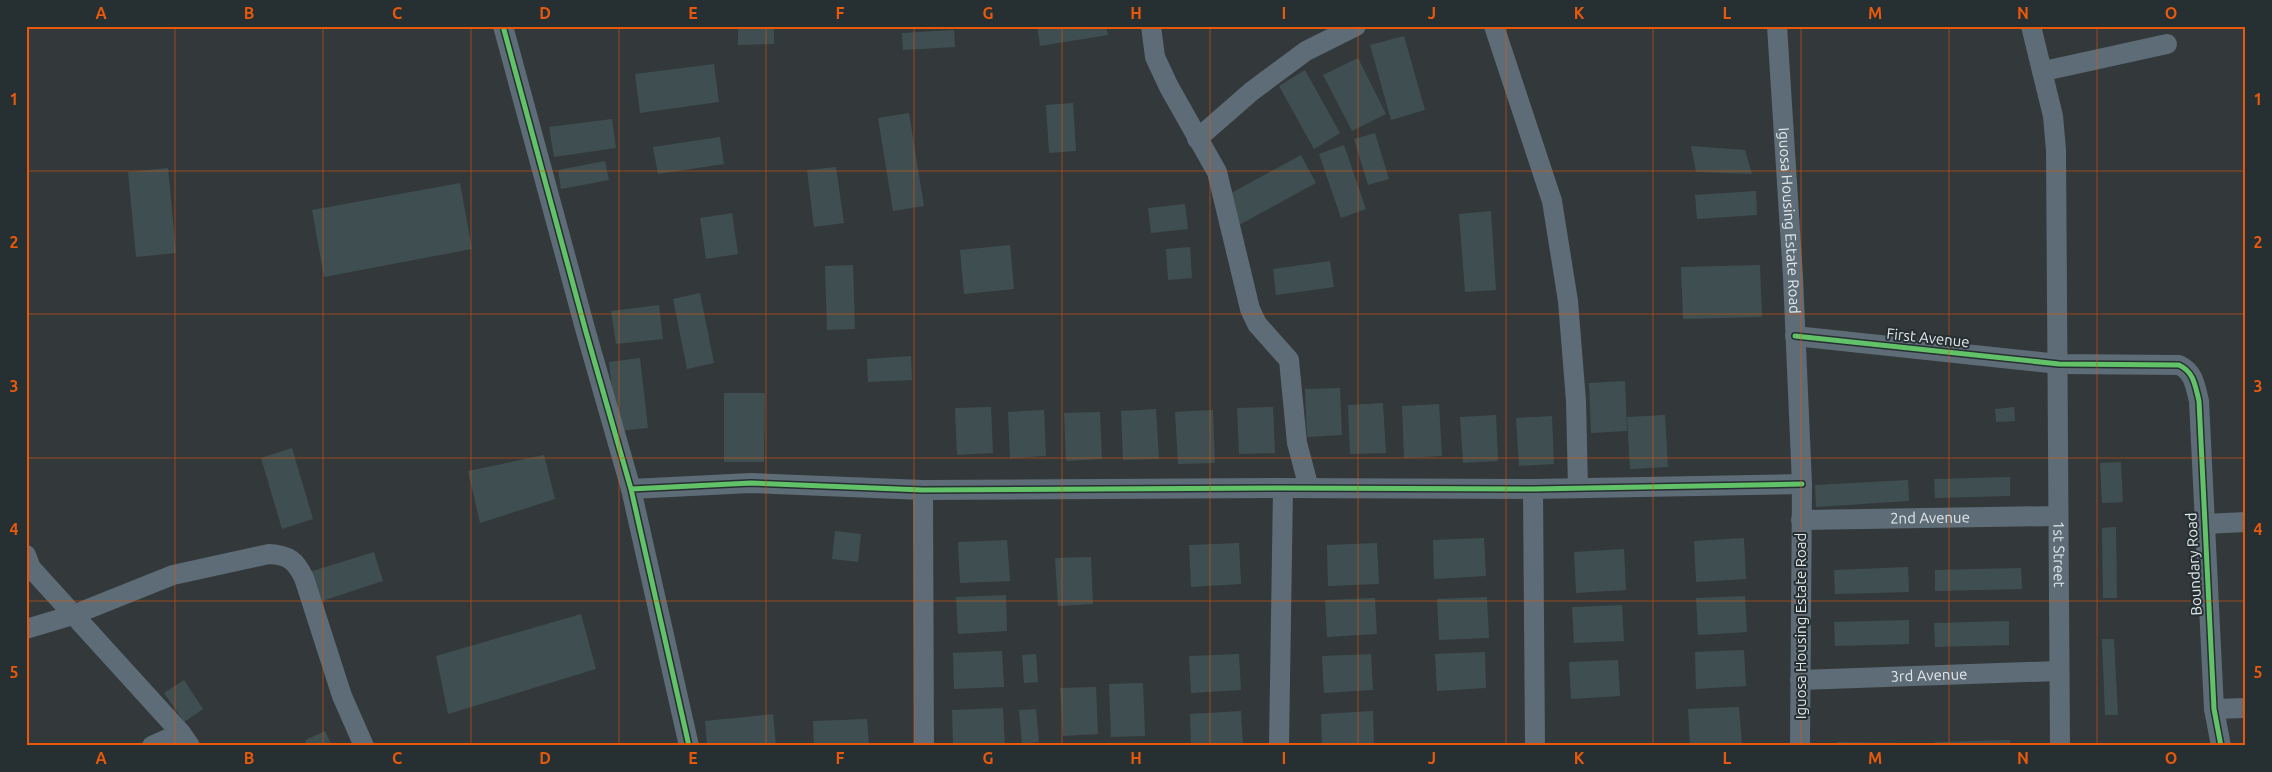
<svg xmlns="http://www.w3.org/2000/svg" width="2272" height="772" font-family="Ubuntu,sans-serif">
<rect width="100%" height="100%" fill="#33383a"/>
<path fill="#3f4f51" d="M738,26H774V44L738,45Z
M1037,26H1106L1108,35L1040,46Z
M954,30L955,47L903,50L902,33Z
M1404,36L1425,110L1391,120L1370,45Z
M1358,58L1386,114L1352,131L1323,75Z
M714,64L719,102L640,113L635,74Z
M1305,70L1340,133L1314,149L1279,86Z
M1073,103L1076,151L1049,153L1046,105Z
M909,113L924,206L893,211L878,118Z
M612,119L616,148L554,157L549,127Z
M1375,133L1389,179L1368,185L1354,139Z
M720,137L724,164L658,174L653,147Z
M1344,145L1366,209L1341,218L1319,154Z
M1691,146L1745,150L1752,174L1696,172Z
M1301,155L1316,183L1239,225L1224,197Z
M605,161L609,180L561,189L558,170Z
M836,167L844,223L814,227L807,170Z
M168,168L176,253L136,257L128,172Z
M460,183L472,249L324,277L312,210Z
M1756,191L1757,215L1697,219L1695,195Z
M1185,204L1188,229L1151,233L1148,208Z
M1491,211L1496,290L1465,292L1459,214Z
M732,213L738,254L706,259L700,218Z
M1010,245L1014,289L964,294L960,250Z
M1190,247L1192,278L1168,280L1166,249Z
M1330,261L1334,287L1276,295L1273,269Z
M853,265L855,329L827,330L825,266Z
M1760,265L1762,317L1683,319L1681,267Z
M700,293L714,363L687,369L673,299Z
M659,305L663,339L616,344L611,311Z
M911,356L912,380L868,382L867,359Z
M640,358L648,428L617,431L609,362Z
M1625,381L1627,431L1591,433L1589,383Z
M1340,388L1342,435L1307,437L1305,389Z
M724,393H765L764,462H724Z
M1383,403L1386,453L1350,454L1348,405Z
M1439,404L1442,456L1404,458L1402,406Z
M991,407L993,453L957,455L955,408Z
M1273,407L1275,453L1239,454L1237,408Z
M2014,407L2015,421L1996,422L1995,409Z
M1156,409L1159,459L1123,460L1121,411Z
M1044,410L1046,456L1010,458L1008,412Z
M1213,410L1215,463L1178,464L1175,412Z
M1100,412L1102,459L1066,461L1064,413Z
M1496,415L1498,461L1463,463L1460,417Z
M1665,415L1668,467L1630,469L1627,417Z
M1552,416L1554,464L1519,466L1516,418Z
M292,448L313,519L282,529L261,458Z
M544,455L555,499L480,523L468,471Z
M2121,462L2123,502L2102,503L2100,463Z
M2010,477V496L1935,498L1934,479Z
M1908,480L1909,501L1816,507L1815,485Z
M2116,527L2117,598H2103L2102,528Z
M835,531L861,534L858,562L832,559Z
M1484,538L1486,576L1434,579L1433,540Z
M1744,538L1746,579L1696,582L1694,541Z
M1007,540L1010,581L960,583L958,542Z
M1239,543L1241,584L1191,587L1189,545Z
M1377,543L1379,584L1328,586L1327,545Z
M1624,549L1626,590L1576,593L1574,552Z
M374,552L383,581L316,603L306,573Z
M1091,557L1093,604L1058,606L1055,558Z
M1908,567L1909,592L1835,594L1834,570Z
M2021,568L2022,589L1935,591V570Z
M1006,595L1007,631L958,634L956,597Z
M1745,596L1747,632L1698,635L1696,598Z
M1487,597L1489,638L1439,640L1437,599Z
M1375,598L1377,634L1327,637L1325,600Z
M1622,605L1624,641L1574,643L1572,607Z
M581,614L596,669L448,714L436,656Z
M1909,620V644L1835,646L1834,622Z
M2009,621V645L1935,647L1934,623Z
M2102,639H2114L2118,715H2105Z
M1744,650L1746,686L1696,689L1695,652Z
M1002,651L1004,687L954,689L953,653Z
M1485,652L1486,688L1437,691L1435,654Z
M1036,654L1038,682L1024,683L1022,655Z
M1239,654L1241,690L1191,693L1189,656Z
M1371,654L1373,690L1324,693L1322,656Z
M1618,660L1620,696L1571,699L1569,662Z
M184,680L203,709L184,722L164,693Z
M1143,683L1145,736L1111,737L1109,684Z
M1096,687L1098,734L1063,736L1060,688Z
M1739,707L1742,745L1690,746L1688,709Z
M1003,708L1005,746H953L952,710Z
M1036,709L1039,742L1022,744L1019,710Z
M1241,711L1243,746H1191L1190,714Z
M1373,711L1374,746H1322L1321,714Z
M773,714L776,746H707L705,721Z
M867,719L869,746H814L813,721Z
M325,731L332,746H307L305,740Z
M2010,740V746H1936L1935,742Z
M1837,742L1909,743V746H1837Z"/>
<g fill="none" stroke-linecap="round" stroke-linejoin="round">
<g stroke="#5d6c76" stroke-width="20">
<path d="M503,26L586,332L631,489L689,746"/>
<path d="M1151,26L1155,57L1169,87L1217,172L1250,309L1257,324L1289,360L1297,443L1309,488"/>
<path d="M1494,26L1552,201L1568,301L1576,401L1578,488"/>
<path id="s1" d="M1777,26L1793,277L1802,484L1800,746"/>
<path id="s2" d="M2031,26L2053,116L2056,150L2060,746"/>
<path d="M2044,71L2167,44"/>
<path d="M1197,139L1252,91L1306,51L1356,26"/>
<path d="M1795,336L2059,364L2179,365C2194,372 2195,385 2199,401L2214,709L2221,746"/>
<path d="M631,489L751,483L923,490L1283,488L1533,489L1802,484"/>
<path d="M1533,489L1535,746"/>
<path d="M923,490L924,746"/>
<path id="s3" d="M1801,520L2058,516"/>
<path d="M2205,524L2246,522"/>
<path d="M26,555L31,568L181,733L190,746"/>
<path d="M26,629L73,615L173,575L269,554C289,555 296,561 304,578L342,696L364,746"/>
<path id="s4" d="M1800,680L2058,671"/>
<path d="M2214,709L2246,708"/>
<path d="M152,746L181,733"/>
<path d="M1279,746L1283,488"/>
</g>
<defs>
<path id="cycleway" d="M503,26L586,332L631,489L689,746
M1795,336L2059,364L2179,365C2194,372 2195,385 2199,401L2214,709L2221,746
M631,489L751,483L923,490L1283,488L1533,489L1802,484"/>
</defs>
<use href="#cycleway" stroke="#262f32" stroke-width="8"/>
<use href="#cycleway" stroke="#61c268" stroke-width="5"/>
</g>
<path fill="none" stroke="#e8590c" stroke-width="1" stroke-opacity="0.55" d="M175,26V746M323,26V746M471,26V746M619,26V746M766,26V746M914,26V746M1062,26V746M1210,26V746M1358,26V746M1506,26V746M1653,26V746M1801,26V746M1949,26V746M2097,26V746M26,171H2246M26,314H2246M26,458H2246M26,601H2246"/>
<g text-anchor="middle" stroke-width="4" stroke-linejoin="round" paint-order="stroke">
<g font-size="15" fill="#e3e9eb" stroke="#262f32">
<text dy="5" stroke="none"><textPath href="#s1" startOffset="195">Iguosa Housing Estate Road</textPath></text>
<text transform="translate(1928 338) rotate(6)" y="5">First Avenue</text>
<text dy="5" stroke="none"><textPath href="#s3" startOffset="129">2nd Avenue</textPath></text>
<text dy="5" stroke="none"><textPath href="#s2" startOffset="531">1st Street</textPath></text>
<text transform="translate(2194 564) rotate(-93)" y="5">Boundary Road</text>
<text transform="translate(1801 626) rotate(-90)" y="5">Iguosa Housing Estate Road</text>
<text dy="5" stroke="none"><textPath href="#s4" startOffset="129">3rd Avenue</textPath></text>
</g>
</g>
<rect width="2272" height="772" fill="none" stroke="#262f32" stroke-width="55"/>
<rect x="28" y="28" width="2216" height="716" fill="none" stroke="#e8590c" stroke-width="2"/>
<g font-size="16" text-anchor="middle" font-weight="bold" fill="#e8590c">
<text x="101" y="19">A</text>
<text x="249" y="19">B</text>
<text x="397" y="19">C</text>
<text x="545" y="19">D</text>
<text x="693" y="19">E</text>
<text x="840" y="19">F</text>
<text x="988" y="19">G</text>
<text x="1136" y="19">H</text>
<text x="1284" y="19">I</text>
<text x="1432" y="19">J</text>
<text x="1579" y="19">K</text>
<text x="1727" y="19">L</text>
<text x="1875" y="19">M</text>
<text x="2023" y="19">N</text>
<text x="2171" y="19">O</text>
<text x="14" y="105">1</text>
<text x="2258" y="105">1</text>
<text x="14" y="248">2</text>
<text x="2258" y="248">2</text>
<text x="14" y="392">3</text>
<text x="2258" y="392">3</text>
<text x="14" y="535">4</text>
<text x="2258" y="535">4</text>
<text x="14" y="678">5</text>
<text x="2258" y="678">5</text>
<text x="101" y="764">A</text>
<text x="249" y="764">B</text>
<text x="397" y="764">C</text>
<text x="545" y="764">D</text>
<text x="693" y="764">E</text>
<text x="840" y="764">F</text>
<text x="988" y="764">G</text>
<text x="1136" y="764">H</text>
<text x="1284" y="764">I</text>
<text x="1432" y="764">J</text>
<text x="1579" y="764">K</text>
<text x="1727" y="764">L</text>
<text x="1875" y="764">M</text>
<text x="2023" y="764">N</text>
<text x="2171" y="764">O</text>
</g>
</svg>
